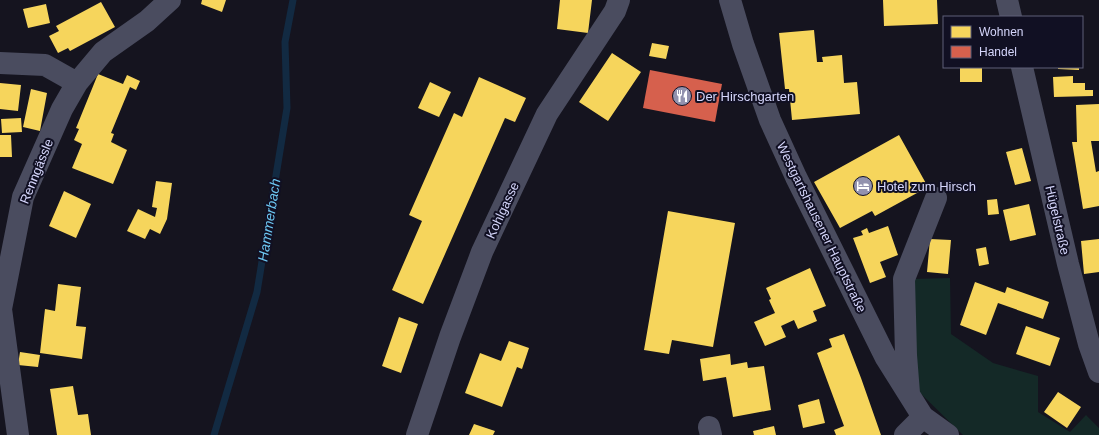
<svg xmlns="http://www.w3.org/2000/svg" width="1099" height="435" font-family="Helvetica,sans-serif">
<rect width="100%" height="100%" fill="#15141f"/>
<path fill="#142927" d="M950,278L951,334L993,363L1038,376V412L1070,432L1086,415L1099,428V435H963L914,387L912,279Z"/>
<path fill="#f6d55c" d="M202,0H226L222,12L201,4Z
M560,0H592L588,33L557,29Z
M883,0H937L938,24L884,26Z
M101,2L115,27L70,51L68,48L58,53L49,36L59,31L56,26Z
M46,4L50,23L28,28L23,9Z
M814,30L817,62H823L822,57L842,55L844,83L857,82L860,114L792,120L789,89H785L779,33Z
M652,43L669,46L666,59L649,56Z
M612,53L641,72L608,121L579,102Z
M960,67H982V82H960Z
M1058,67H1079V70L1058,69Z
M98,74L123,84L127,75L140,81L136,90L130,87L111,133L114,134L111,142L127,150L113,184L72,168L82,144L74,140L79,129L76,128Z
M1073,76V83H1085V90H1093V96L1054,97L1053,77Z
M479,77L526,98L515,122L505,118L423,304L392,290L422,221L409,215L454,113L462,117Z
M430,82L451,92L439,117L418,108Z
M0,83L21,85L18,111L0,109Z
M31,89L47,93L40,131L23,127Z
M1099,104V141H1091L1096,172L1099,171V206L1083,209L1072,142H1077L1076,105Z
M21,118L22,132L2,133L1,119Z
M0,135H11L12,157H0Z
M899,135L928,187L875,216L872,211L840,228L814,182Z
M1022,148L1031,181L1015,185L1006,152Z
M156,181L172,183L167,219L160,234L150,229L145,239L127,231L138,209L155,217L157,208L152,207Z
M64,191L91,204L76,238L49,226Z
M997,199L999,214L988,215L987,200Z
M1029,204L1036,235L1010,241L1003,210Z
M668,211L735,223L713,347L672,340L669,354L644,350Z
M888,226L898,255L880,262L886,277L870,283L853,238L863,235L861,231L867,228L869,233Z
M930,239L951,240L948,274L927,272Z
M1099,239V272L1084,274L1081,241Z
M986,247L989,264L979,266L976,249Z
M810,268L826,306L813,311L817,321L798,329L794,320L781,326L786,337L765,346L754,322L775,313L769,300L771,299L766,288Z
M975,282L1005,293L1007,287L1049,302L1043,319L998,303L986,335L960,325Z
M58,284L81,287L76,326L86,327L82,359L40,353L45,309L55,311Z
M399,317L418,324L401,373L382,366Z
M1026,326L1060,338L1050,366L1016,354Z
M844,334L861,378L881,435H836L834,430L844,426L817,353L832,347L829,339Z
M509,341L529,348L522,369L517,367L502,407L465,393L480,353L501,361Z
M20,352L40,355L38,367L18,365Z
M730,354L731,365L747,362L748,368L764,366L771,410L733,417L726,377L703,381L700,359Z
M73,386L78,415L88,414L91,435H57L50,389Z
M1058,392L1081,407L1067,428L1044,412Z
M819,399L825,423L803,428L798,405Z
M474,424L495,431L493,435H469Z
M774,426L776,435H754L753,431Z"/>
<path fill="#d6604d" d="M650,70L722,84L715,122L643,108Z"/>
<g fill="none" stroke-linecap="round" stroke-linejoin="round">
<path stroke="#122a42" stroke-width="7" d="M214,435L257,292L287,108L285,42L293,0"/>
<path stroke="#4a4c5f" stroke-width="22" d="M730,0L743,44L770,120L796,177L886,358L923,417L948,435
M1007,0L1011,17
M0,63L45,65L77,83
M1022,67L1068,264L1089,344L1099,372
M909,393L906,355L904,279L936,198
M709,427L711,435
M18,435L1,309L23,197L62,109L77,83L103,52L147,21L170,0
M417,435L450,337L482,252L547,114L615,11L619,0
M905,435L923,417"/>
</g>
<defs>
<symbol id="restaurant-disc" viewBox="-11 -11 22 22"><circle r="9.5" fill="#9292ae" stroke="#111023"/><path d="M-5-6h1v4h1v-4h1v4h1v-4h1v5L-1.5 .5V6h-2V.5L-5-1ZM5-6V6H3V1.5H1.5Q1.5-4 5-6Z" fill="#fff"/></symbol>
<symbol id="hotel-disc" viewBox="-11 -11 22 22"><circle r="9.5" fill="#9292ae" stroke="#111023"/><path d="M-6-4.5h1.5V1H6V5H4.5V3h-9V5H-6ZM-4 0a1.8 1.8 0 1 1 3.6 0ZM.5 0V-2.5h3Q6-2.5 6 0Z" fill="#fff"/></symbol>
</defs>
<g fill-rule="evenodd">
<use href="#restaurant-disc" x="671" y="85" width="22" height="22"/>
<use href="#hotel-disc" x="852" y="175" width="22" height="22"/>
</g>
<g text-anchor="middle" stroke-width="4" stroke-linejoin="round" paint-order="stroke">
<g font-size="13" fill="#d5d6fb" stroke="#111023" text-anchor="start">
<text x="696" y="101">Der Hirschgarten</text>
<text x="877" y="191">Hotel zum Hirsch</text>
</g>
<g font-size="13" fill="#d5d6fb" stroke="#111023">
<text transform="translate(36 171) rotate(-68)" y="5">Renngässle</text>
<text transform="translate(502 210) rotate(-65)" y="5">Kohlgasse</text>
<text transform="translate(1058 220) rotate(77)" y="5">Hügelstraße</text>
<text transform="translate(822 227) rotate(64)" y="5">Westgartshausener Hauptstraße</text>
</g>
<g font-size="14" font-style="italic" fill="#6dc7f2" stroke="#111023">
<text transform="translate(269 220) rotate(-81)" y="5">Hammerbach</text>
</g>
</g>
<rect x="943" y="16" width="140" height="52" fill="#111023" stroke="#5f5f79"/>
<rect x="951" y="26" width="20" height="12" fill="#f6d55c" stroke="#5f5f79"/>
<text x="979" y="36" font-size="12" fill="#d5d6fb">Wohnen</text>
<rect x="951" y="46" width="20" height="12" fill="#d6604d" stroke="#5f5f79"/>
<text x="979" y="56" font-size="12" fill="#d5d6fb">Handel</text>
</svg>
